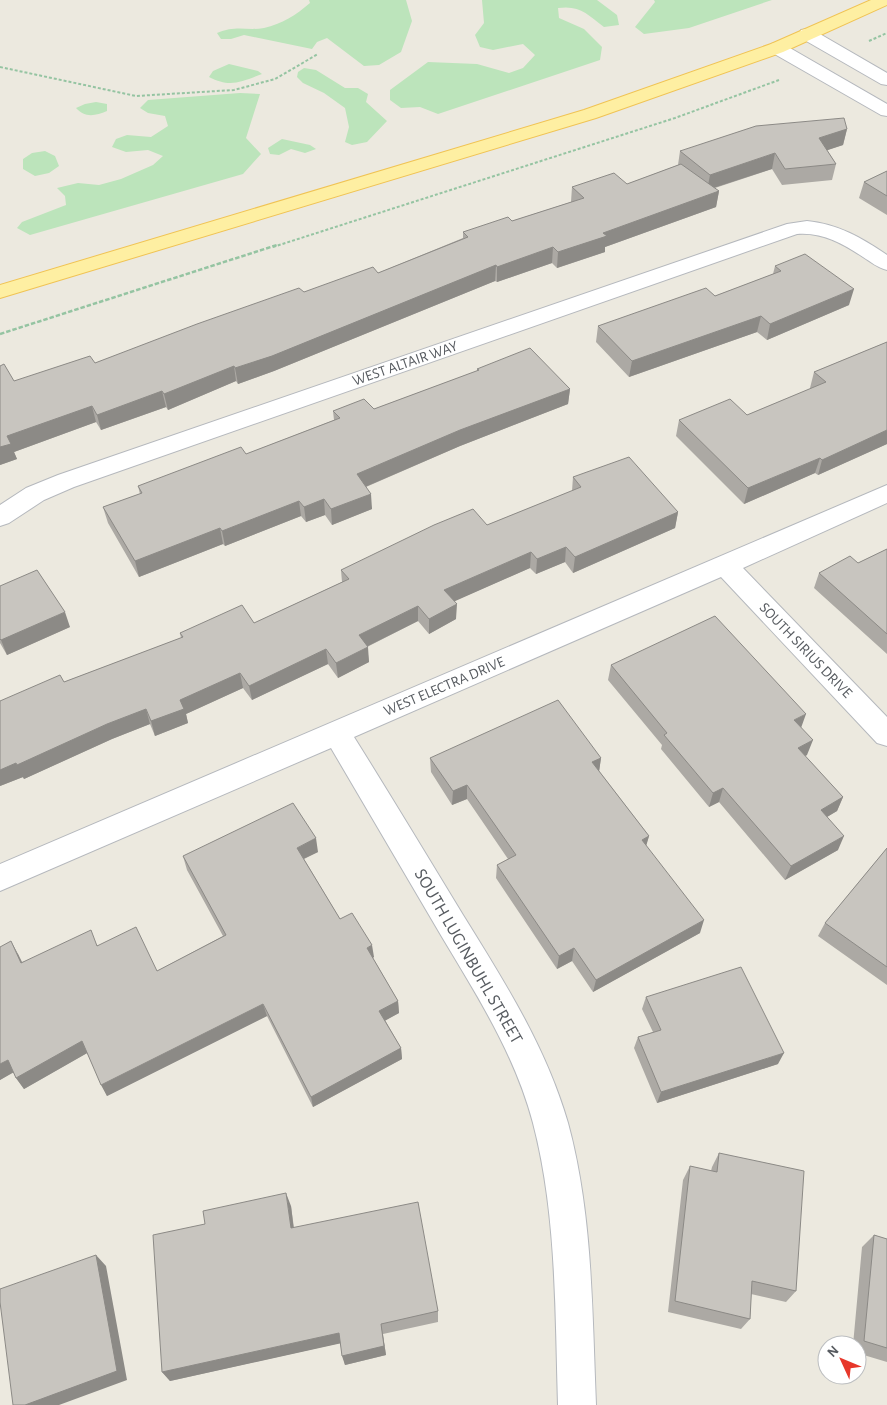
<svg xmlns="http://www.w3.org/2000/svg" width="887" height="1405" font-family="'Alegreya Sans',sans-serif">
<rect width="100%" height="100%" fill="#ece9df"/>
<path fill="#bce4bb" d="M309,0H406L412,21L401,52L379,65L364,66L327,38L317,42L312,49L244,35L231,39H221L217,33C236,25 247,31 264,28C282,24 296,15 310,3Z
M482,0H597L617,15L619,25L604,27C587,14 580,5 558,8L559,18L584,29L602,47L600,60L438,114L420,107L401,108L390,100V90L428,62L477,64L509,73L523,68L535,55L523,44L493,50L480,47L475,35L484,23Z
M654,0H772L689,28L644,34L635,27L655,2Z
M229,64L258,71L262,74C241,82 230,88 209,77L213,71Z
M304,68L316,70L345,88H358L368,94L366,102L387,121L367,142L352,145L345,142L349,127L345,108L324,93L303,83L297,77L298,72Z
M240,93L260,94L246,138L261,154L243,174L30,235L17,228L22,222L66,205L65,196L57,188L78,183L99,185L121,179L153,165L163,156L148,150L126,152L112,147L116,139L127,135L151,137L168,126L165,116L148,113L140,108L148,100Z
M96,102L107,104V111C95,116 85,118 76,108L85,104Z
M282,139L310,145L316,149L305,153L291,149L279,155L270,154L268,148Z
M45,151L55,156L59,166L49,173L35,176L23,169V159L32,153Z"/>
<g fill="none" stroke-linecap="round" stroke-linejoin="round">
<defs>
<path id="street" d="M807,29L813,30L887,73V85L881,84L801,38L799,34L801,30Z
M777,43L783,44L887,104V116L881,115L771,52L769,48L771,44Z
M807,221C838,224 862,238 887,255V270C878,268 871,262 863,257C842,243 822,232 797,234L74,487L44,500L9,523L0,526V505L26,488L58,475L787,224Z
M887,485V503L743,568L887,717V746L877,743L721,577L354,737C391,796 427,856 463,915C504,981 546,1047 568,1123C593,1215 592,1311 596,1405H558C555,1311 557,1215 533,1123C515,1055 478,997 442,937C405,874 368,811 331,748L0,891V864Z"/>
<path id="primary" d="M871,0H887V5L783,52L596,118L0,298V285L584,110L771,44Z"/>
</defs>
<use href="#street" stroke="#b5b8bd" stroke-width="2"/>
<use href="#primary" stroke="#f0c354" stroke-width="2"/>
<path stroke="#95c4a2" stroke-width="2" stroke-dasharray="3 2" stroke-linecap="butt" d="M869,41L887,33
M0,67L136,96L234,90L275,79L318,54
M273,247L675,118L779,80"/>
<path stroke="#95c4a2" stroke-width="2.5" stroke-dasharray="4.5 2" stroke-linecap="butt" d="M0,334L277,245"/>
<use href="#street" fill="#fff" fill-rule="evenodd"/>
<use href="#primary" fill="#feefa2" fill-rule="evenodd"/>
</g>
<path fill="#aca9a4" d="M847,129L843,145L827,150L836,164L832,180L782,185L772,169L715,188L719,191L716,207L605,247V252L557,268L552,263L497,282L495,281L274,371L238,384L236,381L168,410L166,407L101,430L96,422L14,452L17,459L0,465L14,381L95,363L304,292L378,273L463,238V232L512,221L571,202L572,187L627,184L678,165L680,151Z
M887,171V215L859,198L864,182Z
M775,266L849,305L767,340L757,332L629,377L596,342L598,326L715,296L773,274Z
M887,342V444L818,475L815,473L744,504L676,436L679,420L747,415L810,389V388L814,372Z
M477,369L570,389L568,404L460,446L366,487L372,509L332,525L325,515L306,522L301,516L225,546L223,544L139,577L108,523L103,507L140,494L138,486L246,454L334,420L333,411L374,409L477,371Z
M573,477L678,512L675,528L573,573L565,562L536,574L530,568L454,601L456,619L429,634L418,621L367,647L369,662L338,678L328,664L252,700L243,688L186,714L188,723L155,736L150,724L112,739L24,779L23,777L0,786V701L64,682L181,638L180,633L254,623L342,582L341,570L487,525L572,491Z
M887,549V654L814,588L819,573L858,563Z
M0,586L70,627L7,655L0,643Z
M611,665L801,727L807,755L805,756L843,797L837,811L827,817L838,850L785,880L719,802L709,807L661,749L662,745L608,680Z
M430,758H601L599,771L649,836L646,845L700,933L593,992L572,961L557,969L496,878L497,865L508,859L467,799L452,805L431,772Z
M887,848V985L818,936L825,923Z
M318,852L304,859L340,919L374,957L373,958L398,1001L399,1013L385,1020L401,1048L402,1059L313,1107L267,1016L107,1096L87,1053L24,1089L16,1078L13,1072L0,1080V947L18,954L22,962L98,945L157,971L223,936L187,870L183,856Z
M646,997L778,1064L657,1103L634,1048L638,1037L653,1032L642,1009Z
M719,1153L796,1291L786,1302L751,1294L750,1319L741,1329L668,1312L683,1180L690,1166L711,1171L712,1167Z
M291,1206L294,1228L438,1311V1322L383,1334L386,1355L345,1365L340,1343L170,1381L162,1372Z
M874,1235L887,1239V1362L857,1353V1345H853L862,1247Z"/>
<path fill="#8c8a86" d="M847,129L843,145L816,154L819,138Z
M775,153L772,169L707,190L710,175Z
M719,191L716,207L605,247V252L557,268L558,252L603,233Z
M553,247L552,263L497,282V267Z
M496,265L495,281L274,371L238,384L235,368Z
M854,289L849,305L767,340L770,324Z
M761,316L757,332L629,377L632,361Z
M234,366L236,381L168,410L164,394Z
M570,389L568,404L460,446L358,490L357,474L460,430Z
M162,391L166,407L101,430L97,415Z
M92,406L96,422L14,452L17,459L0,465V447L7,436Z
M887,430V444L818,475L822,460Z
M820,458L815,473L744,504L748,488Z
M371,494L372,509L332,525L331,509Z
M324,499L325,515L306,522L304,507Z
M299,501L301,516L225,546L222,531Z
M678,512L675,528L573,573L575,557Z
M220,528L223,544L139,577L135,561Z
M566,547L565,562L536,574L537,559Z
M531,552L530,568L444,606V590Z
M457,604L456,619L429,634V619Z
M418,606V621L360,650L359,635Z
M65,612L70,627L7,655L1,640Z
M368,647L369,662L338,678L336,663Z
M326,649L328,664L252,700L249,686Z
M240,673L243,688L186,714L188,723L155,736L151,721L180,700Z
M146,709L150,724L112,739L24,779L17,765L107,724Z
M806,714L801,728L794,720Z
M813,740L807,755L793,762L798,748Z
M601,758L599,772L592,762Z
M16,763L23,777L0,786V770Z
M467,785V799L452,805L453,791Z
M723,788L719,802L709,807L713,793Z
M843,797L837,811L815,824L821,810Z
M649,836L645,850L642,840Z
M844,836L838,850L785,880L791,866Z
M316,838L318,852L299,861L297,848Z
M704,920L700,933L593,992L596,980Z
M11,941L18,954L28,975L21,963Z
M372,945L374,957L368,960L367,948Z
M574,948L572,961L557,969L559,956Z
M398,1001L399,1013L381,1023L379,1011Z
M263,1004L267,1016L107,1096L101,1085Z
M82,1041L89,1052L24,1089L16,1078Z
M401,1048L402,1059L313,1107L311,1097Z
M784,1053L778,1064L657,1103L661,1092Z
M8,1060L16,1071L0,1080V1064Z
M286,1193L291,1206L295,1240L291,1228Z
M96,1255L106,1266L127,1380L59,1405H25Z
M381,1324L386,1355L345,1365L342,1356Z
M339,1333L342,1343L170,1381L162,1372Z"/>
<path fill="#c8c5bf" stroke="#8c8a86" d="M844,118L847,129L819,138L836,164L785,169L775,153L710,175L680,151L756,126Z
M681,164L719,191L603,233L607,236L558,252L553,247L497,267L496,265L272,356L235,368L234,366L164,394L162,391L97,415L92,406L7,436L11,444L0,447V366L4,364L14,381L90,356L95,363L197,324L299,288L304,292L373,267L378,273L468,237L463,232L508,217L512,221L584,198L572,187L614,173L627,184Z
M887,171V196L864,182Z
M805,254L854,289L770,324L761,316L632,361L598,326L706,288L715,296L781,271L775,266Z
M887,342V430L822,460L820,458L748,488L679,420L730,399L747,415L826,382L814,372Z
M530,348L570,389L460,430L357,474L371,494L331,509L324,499L304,507L299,501L222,531L220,528L135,561L103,507L142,493L138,486L241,447L246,454L340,418L333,411L364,399L374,409L479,370L477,369Z
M629,457L678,512L575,557L566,547L537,559L531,552L444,590L457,604L429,619L418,606L359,635L368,647L336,663L326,649L249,686L240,673L180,700L184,709L151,721L146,709L107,724L17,765L16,763L0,770V701L60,675L64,682L183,637L180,633L242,605L254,623L349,579L341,570L434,525L473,509L487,525L581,487L573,477Z
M887,549V634L819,573L850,556L858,563Z
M37,570L65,612L1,640L0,639V586Z
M715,616L806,714L794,720L813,740L798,748L843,797L821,810L844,836L791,866L723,788L713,793L664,735L667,733L611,665Z
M558,700L601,758L592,762L649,836L642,840L704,920L596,980L574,948L559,956L497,865L516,855L467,785L453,791L430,758Z
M293,803L316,838L297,848L340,919L352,913L372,945L367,948L398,1001L379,1011L401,1048L311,1097L263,1004L101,1085L82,1041L16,1078L8,1060L0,1064V947L11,941L21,963L91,930L97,946L136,927L157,971L226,935L183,856Z
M887,848V967L825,923Z
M741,967L784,1053L661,1092L638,1037L661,1030L646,997Z
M719,1153L804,1171L796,1291L752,1281L750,1319L675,1301L690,1166L717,1172Z
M286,1193L291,1228L418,1202L438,1311L381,1324L384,1346L342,1356L339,1333L162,1372L153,1235L205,1224L203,1211Z
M874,1235L887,1239V1348L864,1341Z
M96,1255L117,1371L25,1405H13L0,1302V1289Z"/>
<g text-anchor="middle" stroke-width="4" stroke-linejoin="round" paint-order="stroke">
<g font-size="15" fill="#585c61" stroke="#fff">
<text transform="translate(405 363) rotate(-19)" y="5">WEST ALTAIR WAY</text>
<text transform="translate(806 650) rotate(46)" y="5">SOUTH SIRIUS DRIVE</text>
<text transform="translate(444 686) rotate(-23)" y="5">WEST ELECTRA DRIVE</text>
</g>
<g font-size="18" fill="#585c61" stroke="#fff">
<text transform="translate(469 956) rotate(60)" y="6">SOUTH LUGINBUHL STREET</text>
</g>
</g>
<g transform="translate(842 1360) rotate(314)"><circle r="24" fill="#ffffff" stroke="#bcbec0"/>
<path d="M0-4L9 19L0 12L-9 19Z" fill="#e7372a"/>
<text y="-8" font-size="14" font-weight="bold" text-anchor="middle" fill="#585c61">N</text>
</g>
</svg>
